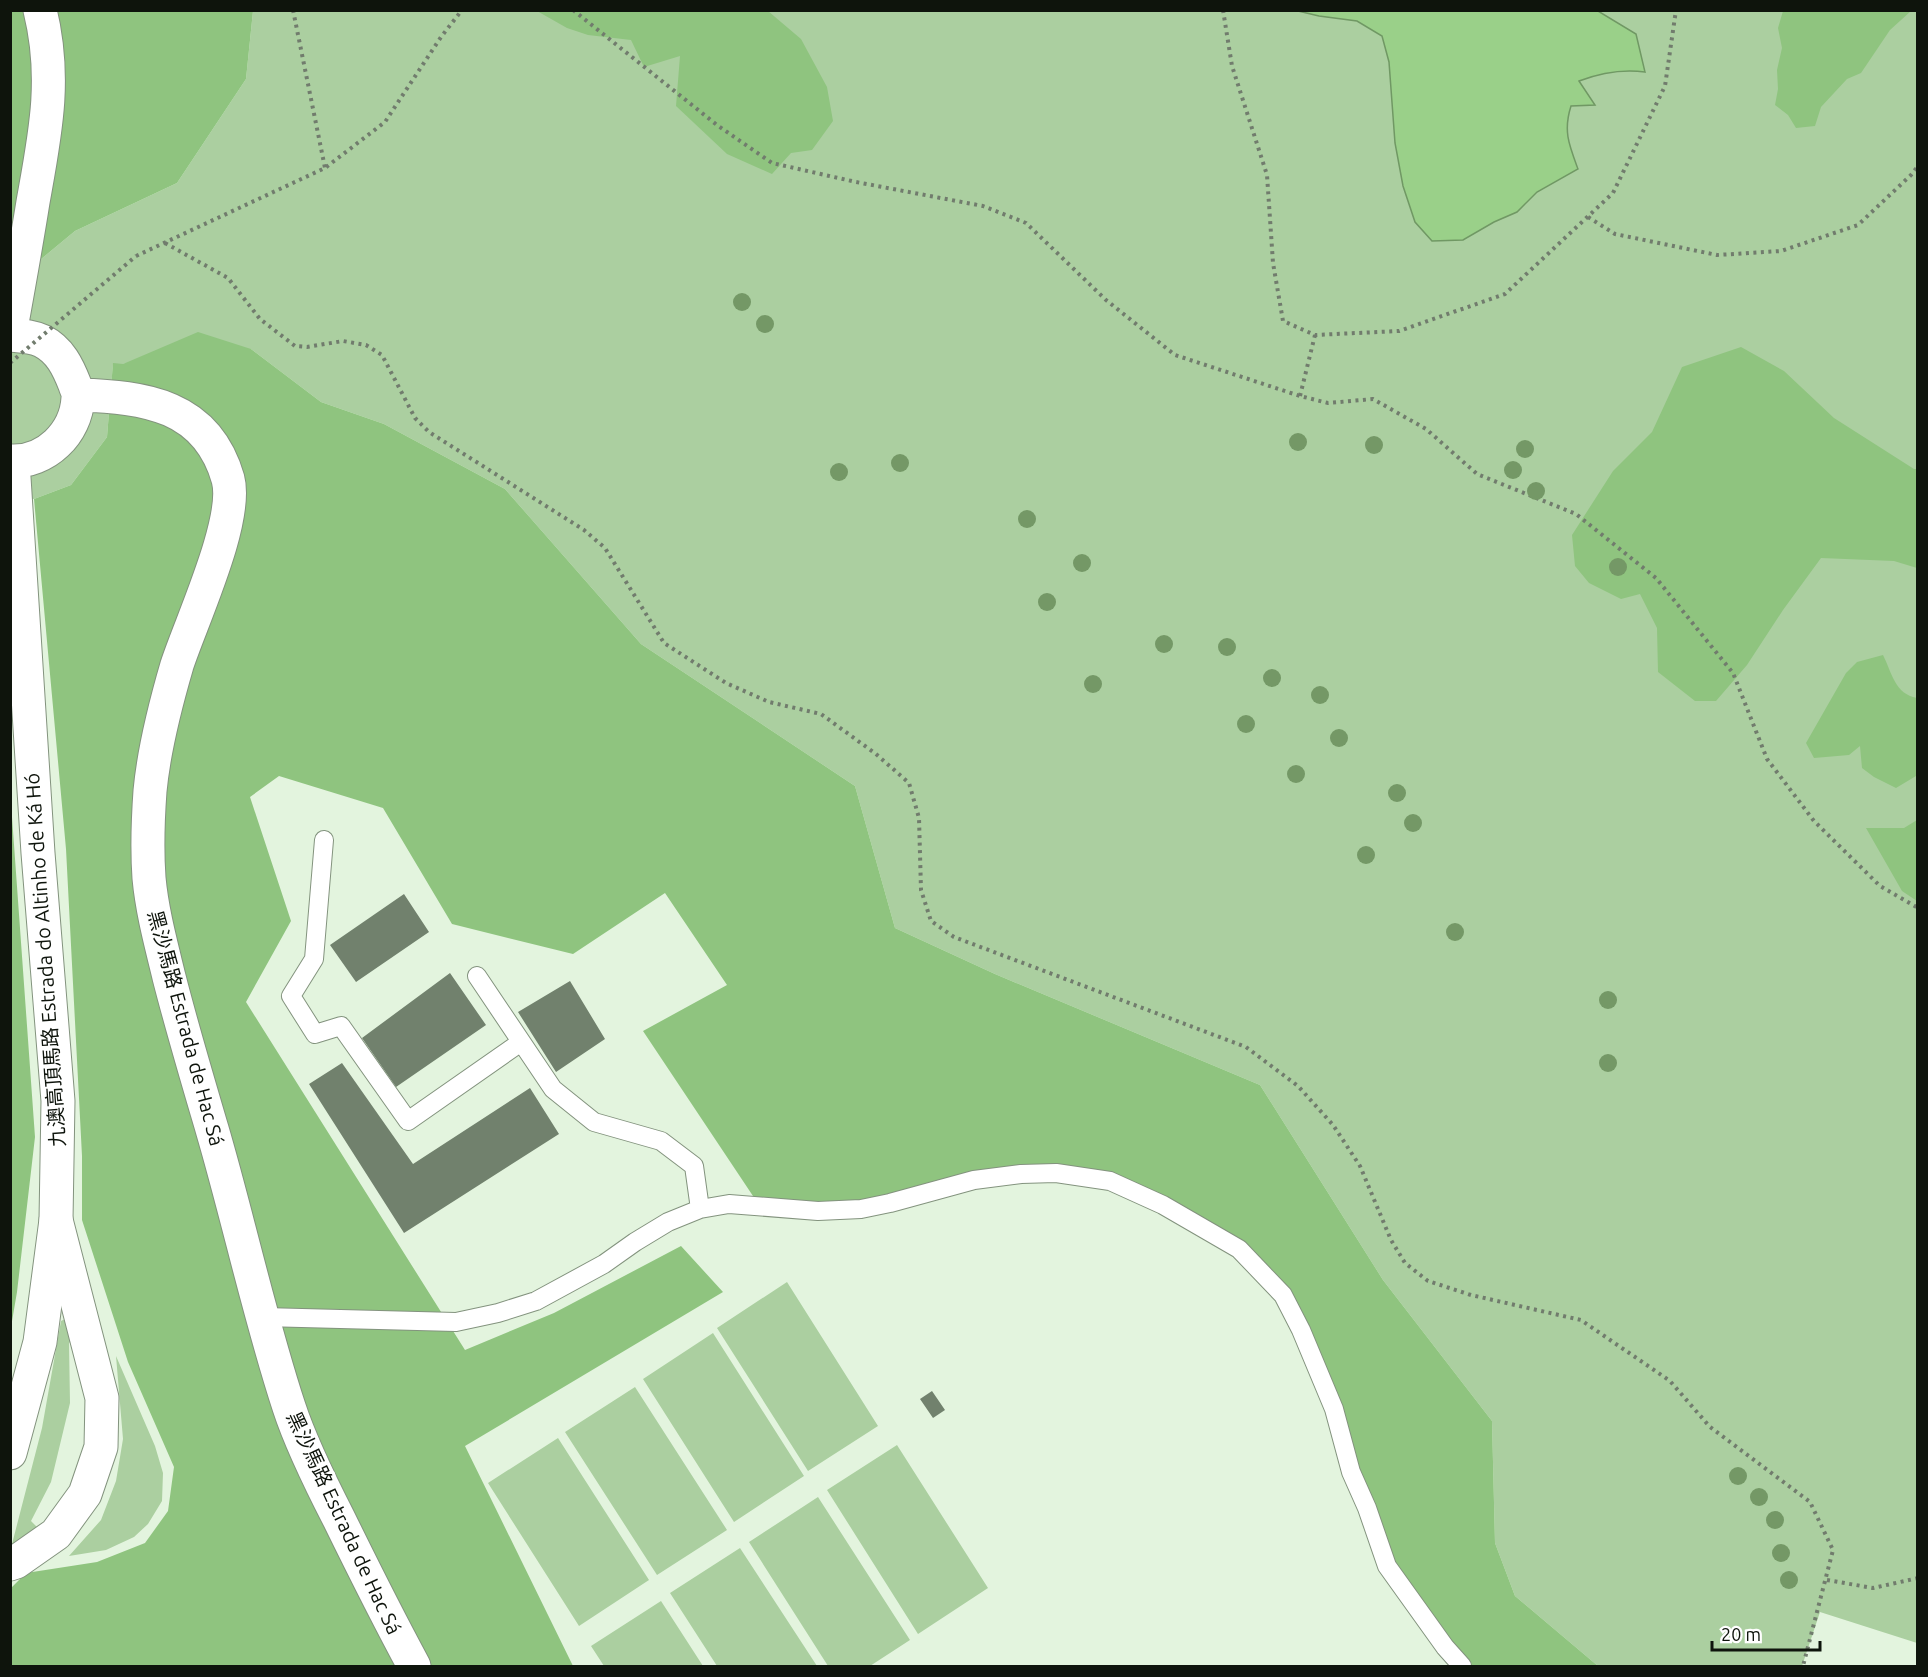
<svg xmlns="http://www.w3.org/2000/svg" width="1928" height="1677" font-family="Ubuntu,'Noto Sans SC',sans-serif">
<rect width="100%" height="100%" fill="#e3f4de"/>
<path fill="#abcfa0" d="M253,11H1917V1643L1820,1612L1802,1666H1598L1515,1596L1495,1543L1492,1421L1383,1280L1260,1085L995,974L895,928L855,786L641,644L505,489L384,424L321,402L251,349L123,364H113L107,437L71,485L34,499L11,497V284L75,231L177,183L246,79Z
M787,1282L878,1426L808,1471L717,1328Z
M67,1318L77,1335L69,1343L70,1403L51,1482L31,1521L39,1529L23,1541L12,1544L42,1428L61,1321Z
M713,1333L804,1476L734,1522L643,1379Z
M116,1356L155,1446L163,1473L162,1501L148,1524L134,1537L106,1550L69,1556L101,1520L116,1481L123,1439Z
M635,1387L727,1530L657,1575L565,1432Z
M558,1438L649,1580L579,1626L488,1483Z
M897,1445L988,1588L918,1634L827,1490Z
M818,1497L910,1640L870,1666H828L749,1542Z
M740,1548L817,1666H717L670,1593Z
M661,1601L703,1666H604L591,1646Z"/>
<path fill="#8fc47f" d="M11,11H253L246,79L177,183L75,231L11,284Z
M537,11H768L801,39L827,87L833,121L812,150L791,153L772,174L727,154L676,106L680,56L644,67L631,40L588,35L567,28Z
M1783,11V10L1911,11L1890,30L1861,73L1847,79L1821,107L1815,126L1796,128L1788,115L1775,105L1778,89L1777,70L1782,48L1778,28Z
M198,332L251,349L321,402L384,424L505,489L641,644L855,786L895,928L995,974L1260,1085L1383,1280L1492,1421L1495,1543L1515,1596L1598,1666H1462L1387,1566L1301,1330L1239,1249L1163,1205L1056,1173L890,1203L761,1208L643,1031L727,985L665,893L573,954L452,924L383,808L279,776L250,797L291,921L246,1002L465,1350L554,1313L681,1246L723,1292L465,1446L573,1666H11V1588L26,1573L97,1562L145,1543L168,1511L174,1467L128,1362L82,1220V1156L66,849L34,499L71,485L107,437L113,363L123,364Z
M1741,347L1784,371L1834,418L1914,469H1917V568L1894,561L1821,558L1783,610L1747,665L1716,701H1695L1658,672L1657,628L1640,594L1621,599L1589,583L1575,566L1572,535L1613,471L1652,432L1682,367Z
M1883,655C1892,673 1895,694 1917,698V772L1916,776L1896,788L1874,777L1862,768L1860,746L1849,755L1814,758L1806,743L1846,673L1857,662Z
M11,803L35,1137L17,1292L11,1327Z
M1917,820V901L1902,891L1866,828H1904Z"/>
<path fill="#9ad089" stroke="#709864" stroke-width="1.5" d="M1298,11H1598L1636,34L1645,72C1623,69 1600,73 1579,81L1595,105L1571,106C1563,131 1569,145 1578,169L1537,192L1517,212L1494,222L1463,240L1432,241L1415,222L1403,186L1395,143L1389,62L1382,36L1357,21L1319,16Z"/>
<path fill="#71816d" d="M404,894L429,932L356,982L330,945Z
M450,973L486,1025L396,1087L362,1038Z
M570,981L605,1039L556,1072L518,1012Z
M342,1063L413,1164L530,1088L559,1134L404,1233L309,1084Z
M932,1391L945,1410L933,1418L920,1399Z"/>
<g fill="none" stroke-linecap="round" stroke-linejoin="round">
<defs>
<path id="lane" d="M324,840L314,959L291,996L315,1034L341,1026L408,1121L521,1042
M477,976L553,1089L594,1122L661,1141L694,1166L700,1209
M263,1317L456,1322L498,1313L536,1301L604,1264L635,1242L668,1222L700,1209L729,1204L818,1211L861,1209L890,1203L974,1180L1021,1174L1056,1173L1110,1181L1163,1205L1239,1249L1283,1295L1301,1330L1334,1409L1351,1472L1367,1508L1387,1566L1445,1647L1462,1666"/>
<path id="street" d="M10,334C18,290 26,246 33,202C45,135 57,79 40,10
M10,1564L16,1562L56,1534L85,1494L101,1447L102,1398L56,1220"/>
<path id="secondary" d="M10,335C21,336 32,336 42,341C60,350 68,367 75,385C76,389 79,393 78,398C76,433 46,463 10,461
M79,395C145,397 207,405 228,479C239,520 191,622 177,665C165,706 154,748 150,791C148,819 147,850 149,878C152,911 161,944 169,977C182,1028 197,1078 212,1129C239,1221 259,1316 289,1407C301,1444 321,1484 339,1519C363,1568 388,1618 414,1666
M10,1453L40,1342L56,1220L58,1101L38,853L13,462"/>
</defs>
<use href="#lane" stroke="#83937e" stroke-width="20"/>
<use href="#street" stroke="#83937e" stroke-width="35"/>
<use href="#secondary" stroke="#83937e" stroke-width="35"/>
<path stroke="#717c6d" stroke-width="4" stroke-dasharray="3 4.5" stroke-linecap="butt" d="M293,10L325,168
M573,10L717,125L772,163L856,182L983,206L1026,223L1106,300L1175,355L1300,396L1328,403L1373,399L1426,429L1477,474L1576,514L1656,578L1733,673L1767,759L1814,821L1880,886L1918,908
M1223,10L1232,66L1267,175L1273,263L1283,321L1315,335L1399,331L1505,294L1613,193L1665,86L1676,10
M1588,217L1615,234L1717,255L1781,251L1858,225L1911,175L1918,166
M165,243L228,278L260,319L295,346L307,347L343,341L366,345L382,355L415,418L429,432L584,530L605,548L664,643L726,683L769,702L821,714L876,754L909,783L919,818L921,890L931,921L954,937L1246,1047L1298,1086L1333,1125L1360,1166L1391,1240L1405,1263L1428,1281L1471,1295L1581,1320L1670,1381L1710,1427L1810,1502L1833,1550L1803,1666
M136,256L325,168L385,122L441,37L462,10
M1300,396L1315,335
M1827,1580L1873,1588L1918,1578"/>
<use href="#lane" stroke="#fff" stroke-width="18"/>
<use href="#street" stroke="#fff" stroke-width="33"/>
<use href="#secondary" stroke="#fff" stroke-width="33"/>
<path stroke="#717c6d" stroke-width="4" stroke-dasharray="3 4.5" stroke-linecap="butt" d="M10,363L136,256"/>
</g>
<g fill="#749866">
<circle cx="742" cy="302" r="9"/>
<circle cx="765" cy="324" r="9"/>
<circle cx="1298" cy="442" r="9"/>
<circle cx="1374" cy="445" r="9"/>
<circle cx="1525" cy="449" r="9"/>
<circle cx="900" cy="463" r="9"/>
<circle cx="1513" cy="470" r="9"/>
<circle cx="839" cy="472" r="9"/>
<circle cx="1536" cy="491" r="9"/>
<circle cx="1027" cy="519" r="9"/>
<circle cx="1082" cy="563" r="9"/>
<circle cx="1618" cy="567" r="9"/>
<circle cx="1047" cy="602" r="9"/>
<circle cx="1164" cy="644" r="9"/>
<circle cx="1227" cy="647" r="9"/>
<circle cx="1272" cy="678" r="9"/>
<circle cx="1093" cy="684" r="9"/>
<circle cx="1320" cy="695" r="9"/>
<circle cx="1246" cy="724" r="9"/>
<circle cx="1339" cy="738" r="9"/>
<circle cx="1296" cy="774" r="9"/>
<circle cx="1397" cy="793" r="9"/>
<circle cx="1413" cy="823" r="9"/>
<circle cx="1366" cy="855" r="9"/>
<circle cx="1455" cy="932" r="9"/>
<circle cx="1608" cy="1000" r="9"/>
<circle cx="1608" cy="1063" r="9"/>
<circle cx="1738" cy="1476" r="9"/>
<circle cx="1759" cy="1497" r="9"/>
<circle cx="1775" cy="1520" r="9"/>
<circle cx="1781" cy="1553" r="9"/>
<circle cx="1789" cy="1580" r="9"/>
</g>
<g text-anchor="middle" stroke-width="6" stroke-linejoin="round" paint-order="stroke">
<g font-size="20" fill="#0e140c" stroke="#fff">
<text transform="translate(45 960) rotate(-94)" y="7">九澳高頂馬路 Estrada do Altinho de Ká Hó</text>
<text transform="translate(186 1028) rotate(75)" y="7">黑沙馬路 Estrada de Hac Sá</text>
<text transform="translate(344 1523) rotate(65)" y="7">黑沙馬路 Estrada de Hac Sá</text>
</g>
</g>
<rect width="1928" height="1677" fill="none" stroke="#0e140c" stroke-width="24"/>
<path d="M1712 1641v9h108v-9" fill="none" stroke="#0e140c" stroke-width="3"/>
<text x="1721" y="1641" font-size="18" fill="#0e140c" stroke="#ffffff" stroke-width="4.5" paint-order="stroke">20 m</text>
</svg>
